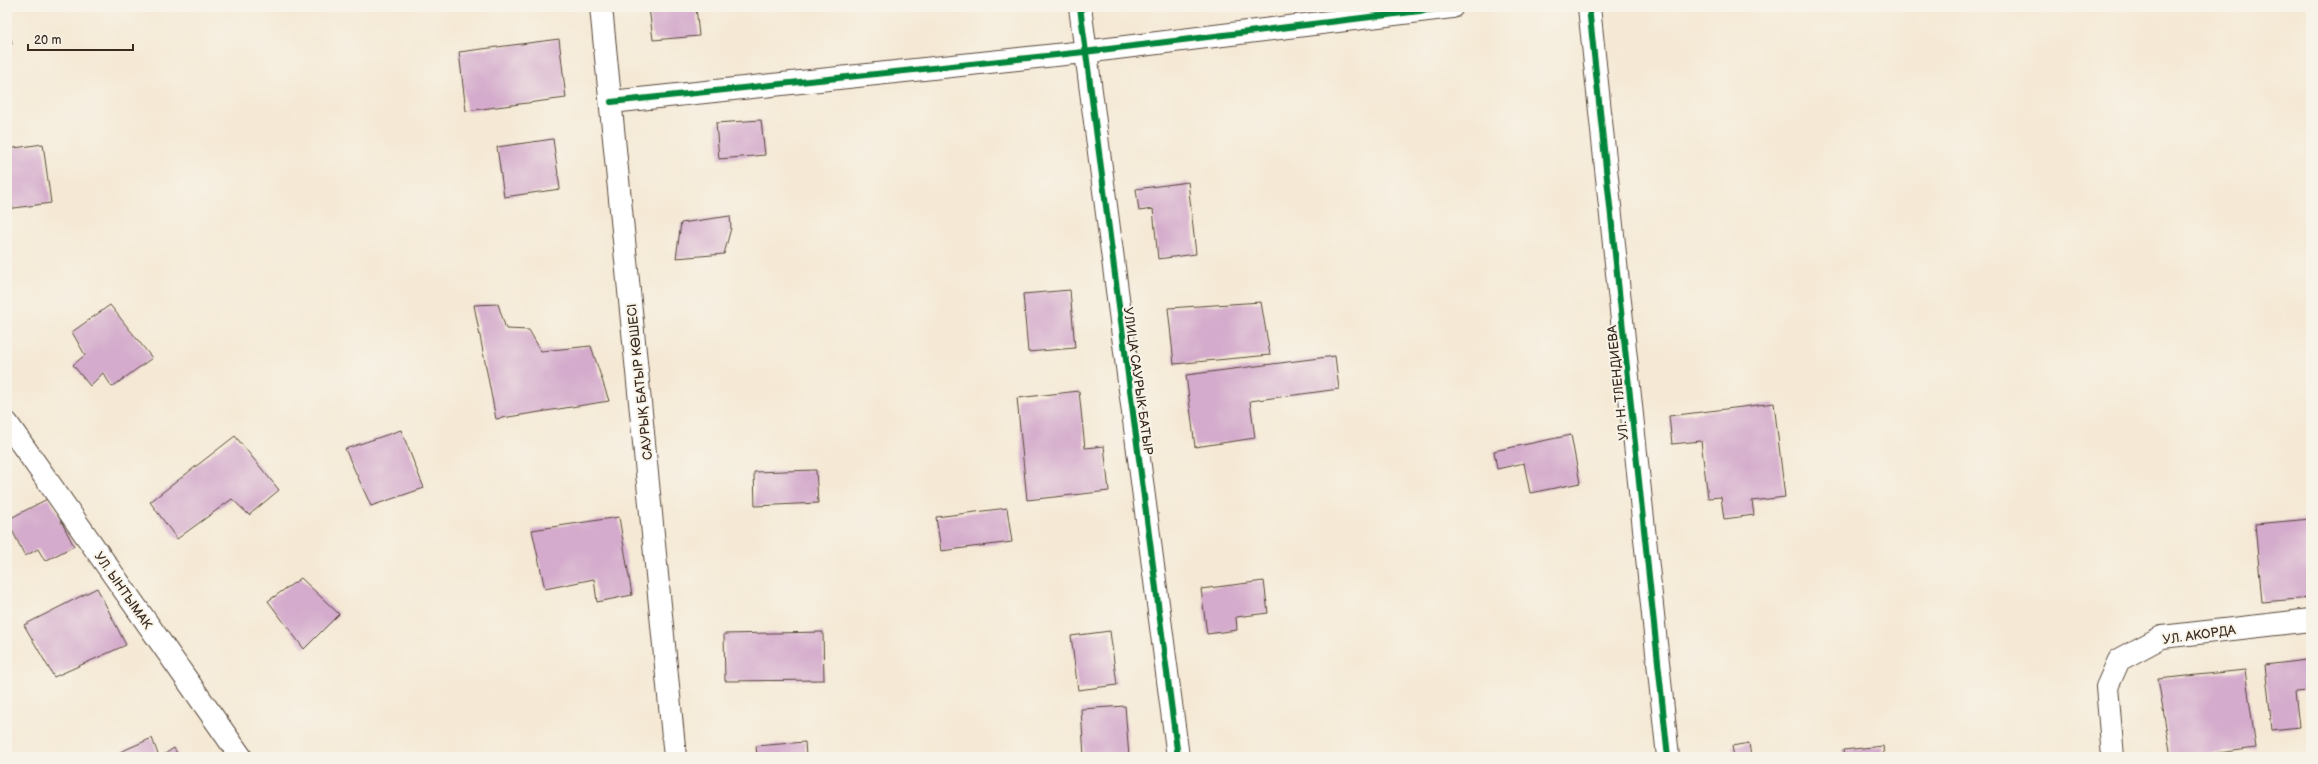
<svg xmlns="http://www.w3.org/2000/svg" width="2318" height="764" font-family="'Balsamiq Sans',sans-serif">
<rect width="100%" height="100%" fill="#f7f3e8"/>
<filter id="ink" filterUnits="userSpaceOnUse"><feTurbulence type="fractalNoise" baseFrequency=".025" numOctaves="2"/><feDisplacementMap in="SourceGraphic" scale="8" xChannelSelector="R" yChannelSelector="G"/><feConvolveMatrix kernelMatrix="1 2 1 2 8 2 1 2 1" color-interpolation-filters="sRGB"/></filter>
<filter id="wash" filterUnits="userSpaceOnUse"><feTurbulence type="fractalNoise" baseFrequency=".012" numOctaves="4" result="noise"/><feDisplacementMap in="SourceGraphic" scale="16" xChannelSelector="R" yChannelSelector="G"/><feGaussianBlur stdDeviation="0.9" result="paint"/><feColorMatrix in="noise" values="0 0 0 0 0 0 0 0 0 0 0 0 0 0 0 0 0 1.4 0 .05"/><feComposite in="paint" operator="in"/></filter>
<g filter="url(#wash)">
<rect width="100%" height="100%" fill="#f5e9d5"/>
<g id="blocks">
<path fill="#d4abcc" d="M649,7H696L699,36L653,40Z
M7,21L12,44L7,45Z
M559,39L566,98L466,111L459,52Z
M761,120L765,155L719,159L716,123Z
M553,139L560,189L504,197L497,147Z
M43,144L51,203L7,209V149Z
M1188,182L1196,254L1158,259L1153,209L1139,211L1136,189Z
M730,216L731,228L724,254L676,258L681,223Z
M1070,290L1075,348L1028,352L1023,294Z
M1261,302L1270,355L1174,364L1168,308Z
M498,304L506,329L529,330L541,351L591,346L609,401L496,419L474,305Z
M110,305L152,358L112,387L103,373L90,386L73,365L85,355L72,332Z
M1335,356L1339,389L1250,401L1255,438L1195,447L1186,375Z
M1079,391L1085,448L1104,446L1109,491L1027,500L1017,398Z
M1774,403L1785,497L1752,501L1754,515L1724,519L1721,497L1708,498L1701,441L1672,444L1669,416Z
M401,430L424,488L371,506L345,449Z
M1571,435L1580,483L1530,493L1524,463L1497,469L1494,451Z
M235,436L279,490L249,515L232,499L177,539L150,502Z
M816,470L818,503L755,506L754,472Z
M49,498L74,546L45,561L38,549L25,556L7,520Z
M1007,508L1012,542L941,551L936,517Z
M619,517L632,595L597,602L594,579L545,589L532,530Z
M2311,519V598L2262,602L2255,524Z
M301,578L339,614L304,649L268,601Z
M1264,581L1268,613L1236,617L1237,630L1207,634L1201,589Z
M97,588L126,645L54,677L24,625Z
M1110,631L1117,685L1078,690L1071,636Z
M823,632L824,680L725,681L724,634Z
M2306,660L2310,691L2295,692L2299,727L2272,730L2265,665Z
M2245,670L2256,748L2188,757H2171L2158,679Z
M1125,706L1129,757H1084L1081,709Z
M152,738L159,757H123L120,752Z
M805,742L806,757H757L756,746Z
M1749,743L1751,757H1734L1732,746Z
M1883,746L1884,757H1844L1843,750Z
M174,748L179,757H160Z"/>
</g>
</g>
<g filter="url(#ink)">
<use href="#blocks" fill-opacity="0" stroke="#574739" stroke-width="1"/>
<g fill="none" stroke-linecap="round" stroke-linejoin="round">
<defs>
<path id="minor" d="M601,7L675,757
M1080,7L1178,757
M1589,7L1668,757
M611,102L1084,52L1452,7
M7,423L241,757
M2113,757L2107,687L2119,660L2162,637L2311,620"/>
</defs>
<use href="#minor" stroke="#574739" stroke-width="24"/>
<use href="#minor" stroke="#fff" stroke-width="22"/>
<defs>
<path id="cycleway" d="M1080,7L1178,757
M1589,7L1668,757
M611,102L1084,52L1452,7"/>
</defs>
<use href="#cycleway" stroke="#f7f3e8" stroke-width="8"/>
<use href="#cycleway" stroke="#00873e" stroke-width="6"/>
</g>
</g>
<g text-anchor="middle" stroke-width="4" stroke-linejoin="round" paint-order="stroke">
<g font-size="13" fill="#3b2a1e" stroke="#f7f3e8">
<text transform="translate(1139 381) rotate(82)" y="5">УЛИЦА САУРЫК БАТЫР</text>
<text transform="translate(639 382) rotate(-96)" y="5">САУРЫҚ БАТЫР КӨШЕСІ</text>
<text transform="translate(1617 383) rotate(-96)" y="5">УЛ. Н. ТЛЕНДИЕВА</text>
<text transform="translate(124 590) rotate(55)" y="5">УЛ. ЫНТЫМАК</text>
<text transform="translate(2199 634) rotate(-8)" y="5">УЛ. АКОРДА</text>
</g>
</g>
<rect width="2318" height="764" fill="none" stroke="#f7f3e8" stroke-width="24"/>
<path d="M28 44v6h105v-6" fill="none" stroke="#3b2a1e" stroke-width="2"/>
<text x="34" y="44" font-size="12" fill="#3b2a1e" stroke="#f7f3e8" stroke-width="3" paint-order="stroke">20 m</text>
</svg>
